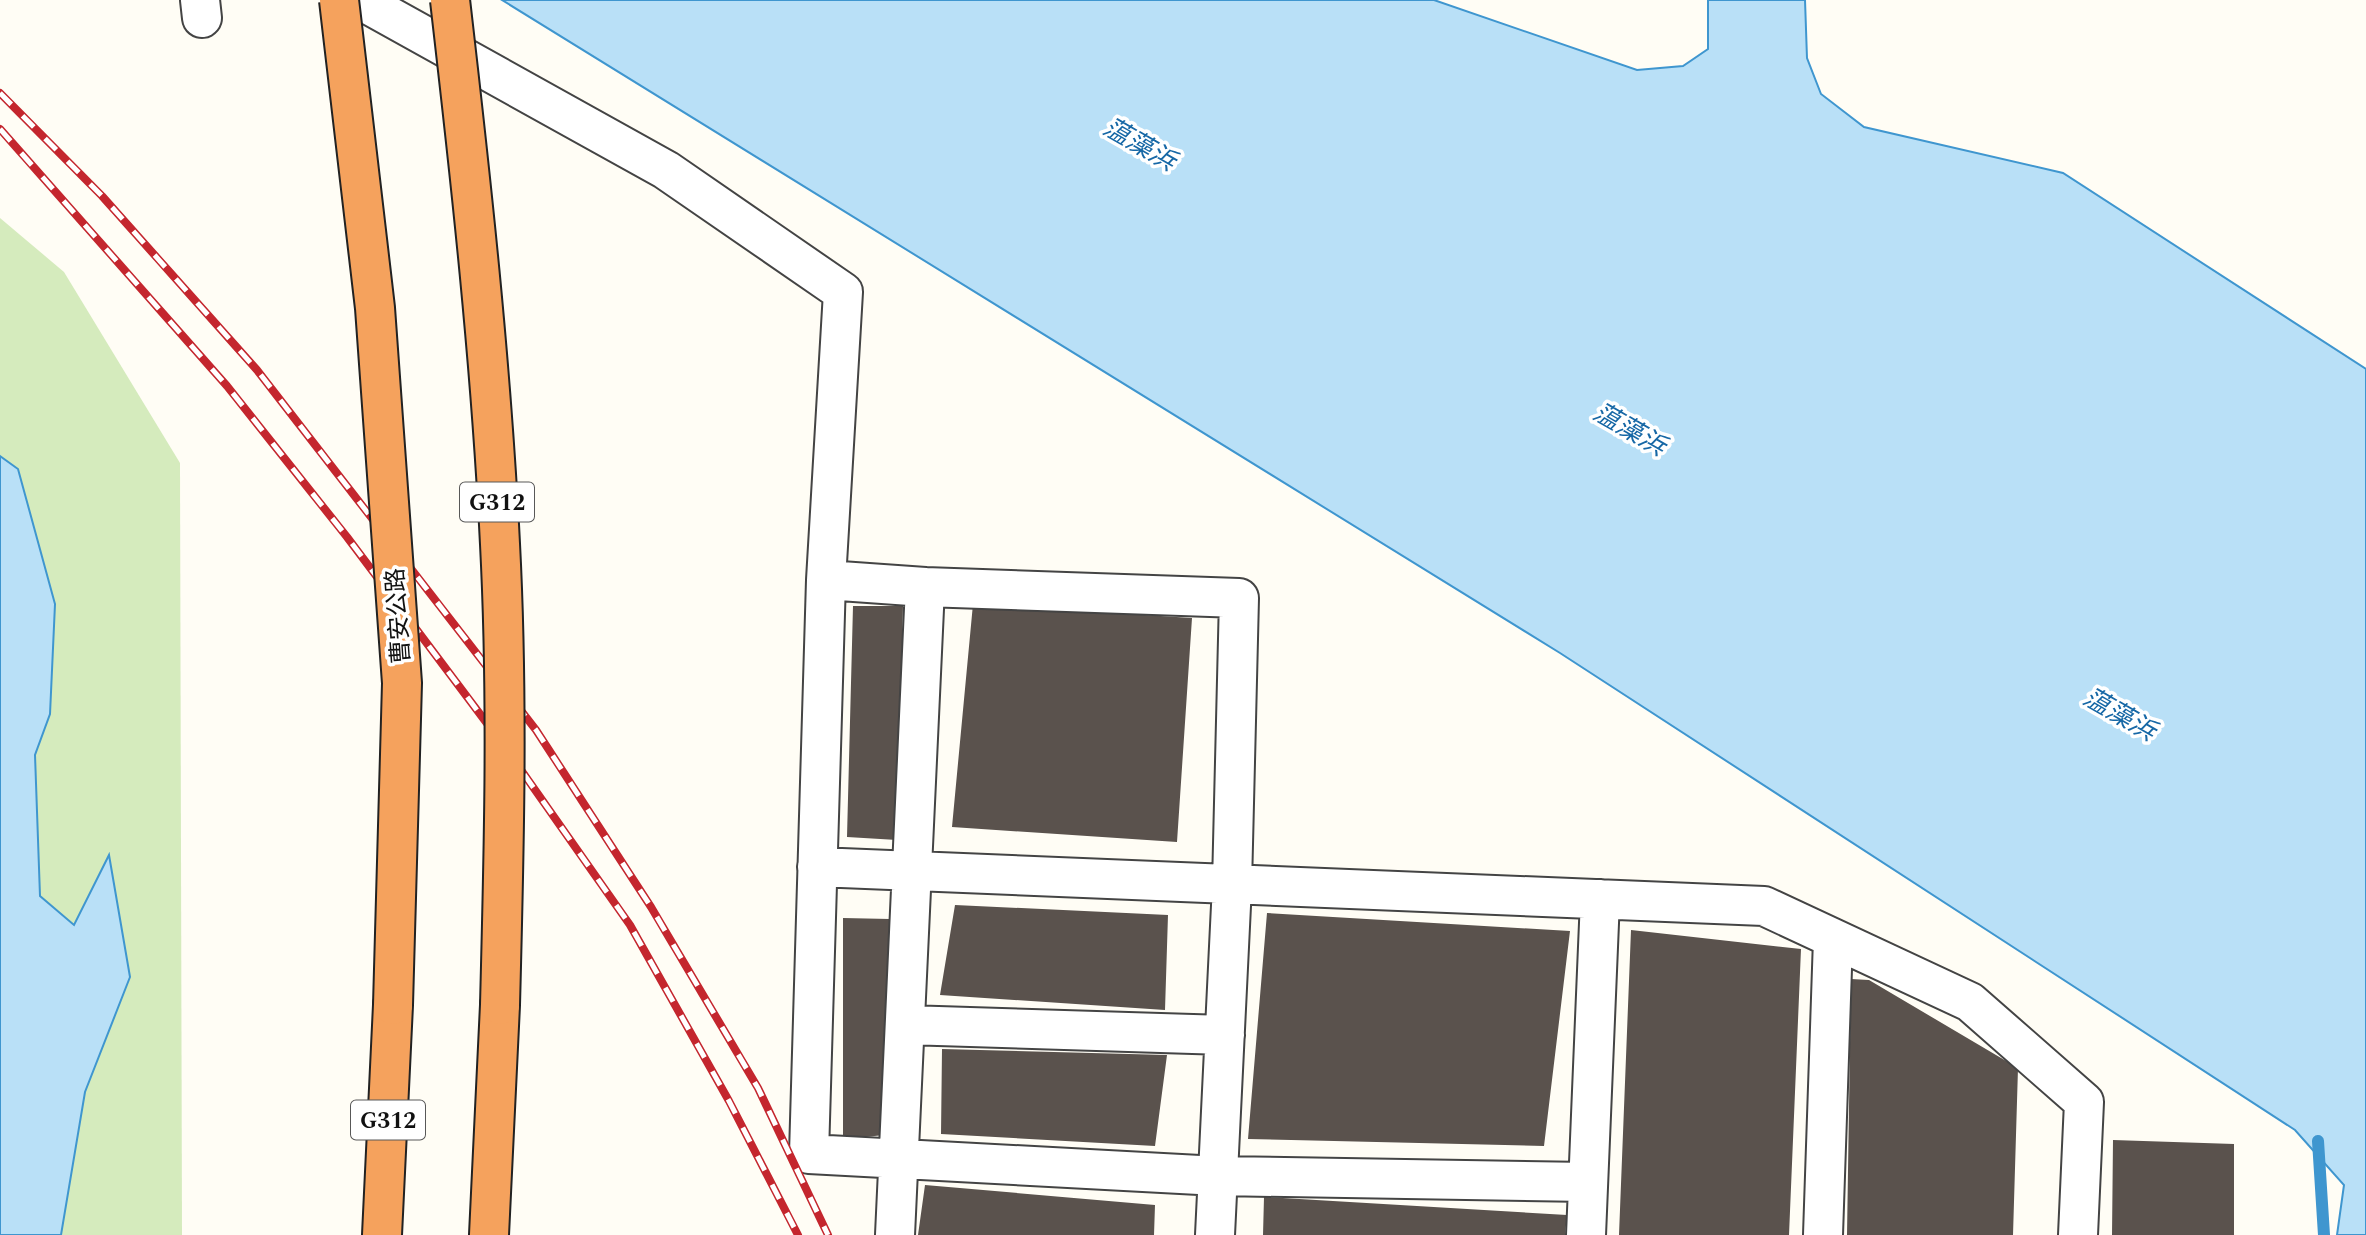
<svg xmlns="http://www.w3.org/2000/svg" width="2366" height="1235" font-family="Spectral,'Noto Sans SC',serif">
<rect width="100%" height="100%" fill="#fffdf5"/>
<path fill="#d5ebbd" d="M0,218L64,272L180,463L182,1235H0Z"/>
<path fill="#b9e0f7" stroke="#3f96cf" stroke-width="2" d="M502,0H1434L1637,70L1683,66L1708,49V0H1805L1807,58L1821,94L1864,127L2063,173L2366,369V1235H2337L2344,1185L2295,1130L1560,653Z
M0,456L18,469L55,604L50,714L35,755L40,896L74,925L109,855L130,977L85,1092L61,1235H0Z"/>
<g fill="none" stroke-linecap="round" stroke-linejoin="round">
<path stroke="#3f96cf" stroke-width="12" d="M2318,1141L2324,1235"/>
</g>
<path fill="#5a524d" d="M973,604L1192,618L1177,842L952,827Z
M853,606H903L897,840L847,837Z
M955,905L1168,915L1165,1010L940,995Z
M1267,913L1570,931L1544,1146L1248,1139Z
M843,918L890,919L885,1135L843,1139Z
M1631,930L1801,949L1789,1235H1619Z
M1851,979L1869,980L2018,1068L2013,1235H1847Z
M942,1049L1167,1055L1155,1146L941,1134Z
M2113,1140L2234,1144V1235H2112Z
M925,1185L1155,1205L1154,1235H918Z
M1264,1197L1567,1215L1565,1235H1263Z"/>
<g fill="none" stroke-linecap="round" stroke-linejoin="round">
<defs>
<path id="minor" d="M200,0L202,18
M360,0L666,170L843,292L826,580
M925,587L826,580L809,1154L1218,1176L1588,1182
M817,867L1764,906L1970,1002L2084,1102L2078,1235
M906,1025L1225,1035
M895,1235L925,587L1239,598L1232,885L1215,1235
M1586,1235L1600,899
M1823,1235L1833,939"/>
<path id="highway" d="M382,1235L393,1005
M489,1235L500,1005"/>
</defs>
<use href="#minor" stroke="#444" stroke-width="42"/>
<use href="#highway" stroke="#222" stroke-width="42"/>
<use href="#minor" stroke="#fff" stroke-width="38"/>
<use href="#highway" stroke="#f5a25d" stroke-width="38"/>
<defs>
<path id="rail" d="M0,93L102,196L257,370L536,730L651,907L758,1088L828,1235
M0,129L227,386L347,537L507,750L630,925L729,1101L798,1235"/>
</defs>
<use href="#rail" stroke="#c4262e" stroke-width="8"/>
<use href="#rail" stroke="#fff" stroke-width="5" stroke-dasharray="16" stroke-linecap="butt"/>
<defs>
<path id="highway-bridge" d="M339,0L375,308L402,683L393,1005
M450,0C471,181 491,362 500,544C508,698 504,852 500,1005"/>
</defs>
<use href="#highway-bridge" stroke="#222" stroke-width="42" stroke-linecap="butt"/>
<use href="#highway-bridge" stroke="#f5a25d" stroke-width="38"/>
</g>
<g text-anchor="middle" stroke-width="7" stroke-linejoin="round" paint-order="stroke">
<g fill="#fff" stroke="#585858" stroke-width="2">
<rect x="460" y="482.5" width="74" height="39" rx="5"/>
<rect x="351" y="1100.5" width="74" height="39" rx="5"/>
</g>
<g font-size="23" font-weight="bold" fill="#111">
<text x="497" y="510">G312</text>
<text x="388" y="1128">G312</text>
</g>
<g font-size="24" fill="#111" stroke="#fff">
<text transform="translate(398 616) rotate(-94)" y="8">曹安公路</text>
</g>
<g font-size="26" font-style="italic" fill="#1768a6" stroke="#fff">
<text transform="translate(1140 144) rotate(30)" y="9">蕰藻浜</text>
<text transform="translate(1630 429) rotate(30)" y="9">蕰藻浜</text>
<text transform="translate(2120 714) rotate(30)" y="9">蕰藻浜</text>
</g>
</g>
</svg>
